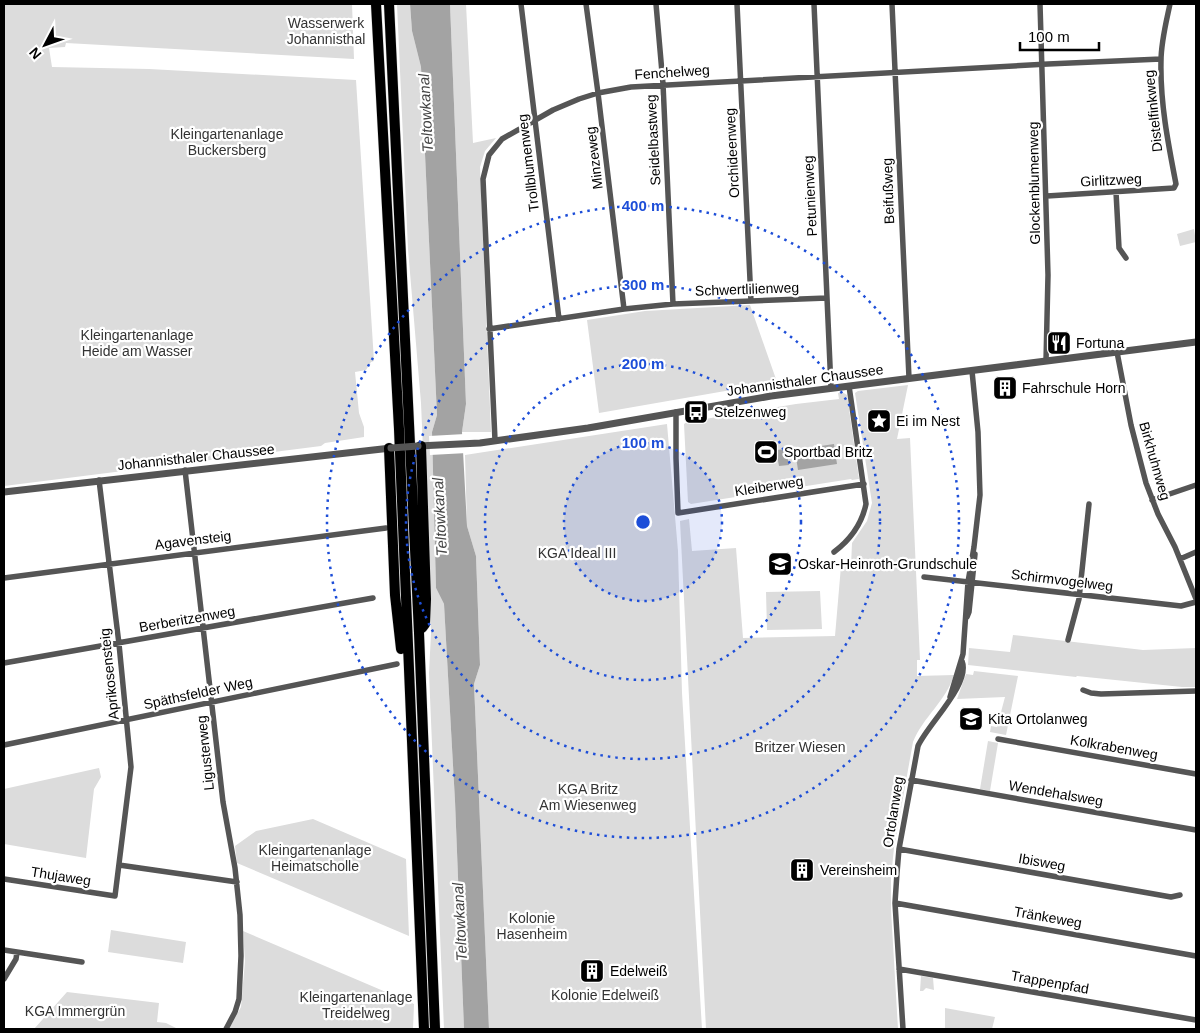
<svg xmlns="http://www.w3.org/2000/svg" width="1200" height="1033" font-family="Helvetica,sans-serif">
<rect width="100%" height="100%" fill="#fff"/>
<path fill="#dcdcdc" d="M4,4H352L354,59L66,43L65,47L49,48L52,67L149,69L356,80L374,361L371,362L366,370L355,372L359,413L364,427V437L325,443L321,446L4,486Z
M397,4H410L412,31L421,67L437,415L432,432L436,588L444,604L455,801L464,1029H444L429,673L431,633L421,403L408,249Z
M450,4H466L473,143L496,138L485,151L480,167L491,432H462L466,404Z
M1194,229L1196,242L1180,246L1177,234Z
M750,305L777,382L599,413L587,320L645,311Z
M908,385L897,439L910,438L920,660H917V676L954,675C946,701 923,717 913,742L894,848L891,877V910L898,1029H706L680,521L689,519L692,551L736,548L743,638L835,636L841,566H851L852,543L867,521L872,503L855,393L858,391Z
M842,392L847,395L859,479L852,480L851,479L691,504L688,502L684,424L687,422L796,404L839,399L838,393Z
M667,424L678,551L682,693L702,1029H489L474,684L480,665L476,556L467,526L465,455Z
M820,591L822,629L767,630L766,592Z
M1013,635L1143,650L1196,648V687H1182L1077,676L1076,677L968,665L969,648L1010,652Z
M974,671L1018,676L1006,735L990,732L991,726L997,727L1005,697L957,699L966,674L973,675Z
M988,741L998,743L990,791L980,789Z
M99,768L101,777L94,789L86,858L4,844V789Z
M313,819L406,859L409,936L237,863L235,846L256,831Z
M111,930L186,942L183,963L108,952Z
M243,931L414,1004L413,1029H229L241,1007L245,961Z
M921,976L933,978L934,990L926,988L923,991H920Z
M67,992L159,1003L157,1022L166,1023L178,1029H34Z
M945,1008L995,1017L992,1029H945Z"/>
<path fill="#a3a3a3" d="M410,4H450L466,404L462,432L467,526L476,556L480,665L474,684L489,1029H464L455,801L444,604L436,588L432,432L437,415L421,67L412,31Z
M834,444L837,464L798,470L795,450Z
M786,449L789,465L779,466L776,450Z"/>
<path fill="#fff" d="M465,434L467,453L430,455L429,436Z"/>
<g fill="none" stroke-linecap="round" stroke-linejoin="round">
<defs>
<path id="motorway" d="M376,4L399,429L424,1029
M389,4L419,633L435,1029
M421,446L426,599L425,624L422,628
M389,448L395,595L401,649"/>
</defs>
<use href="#motorway" stroke="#dbdbdb" stroke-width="11"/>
<path stroke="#555" stroke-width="5.5" d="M521,4L559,319
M586,4L598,93L624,309
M656,4L663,84L673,304
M737,4L751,301
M814,4L831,388
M892,4L909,378
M1040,4L1048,275L1046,361
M1116,192L1119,248L1126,258
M1047,196L1174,188L1176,184C1168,143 1160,102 1161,61C1161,42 1166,23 1170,4
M489,329L624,309L673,304L827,298
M1117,352L1131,425L1146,483L1158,514L1175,547L1196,599
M676,412V458L678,513L864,484
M495,440L483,179L489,155L502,139L553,110L579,99L598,93L631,87L1048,64L1161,59
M185,470L223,802L235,868L240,915L241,956L239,999L235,1012L226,1029
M1152,500L1196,485
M834,552C850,540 862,523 866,504L849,386
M1180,559L1196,552
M924,577L1181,606L1196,602
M4,578L386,528
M967,617L969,612L975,554
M1068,640L1079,599L1089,504
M4,663L373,598
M1083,690L1091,693L1101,694L1196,691
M950,697L963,654L968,582L974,547L980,495L978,432L972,371
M998,739L1196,774
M4,745L397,664
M911,780L1196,830
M899,849L1171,897L1180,895
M119,865L237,882
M4,879L115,896L131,767L119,644L99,480
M895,903L1196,956
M4,950L82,962
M899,969L1196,1020
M4,979L16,959L17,952
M903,1029L895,903L897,873L899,849L918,746C928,724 971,684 962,661"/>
<path stroke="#555" stroke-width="7" d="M418,446L480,443L588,428L771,396L1196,342
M4,492L391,448"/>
<use href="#motorway" stroke="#000" stroke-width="10"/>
<path stroke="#555" stroke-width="7" d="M391,448L418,446"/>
</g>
<circle cx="643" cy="522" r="79" fill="#1d4ed8" fill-opacity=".12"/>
<g fill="none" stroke="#1d4ed8" stroke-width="2.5" stroke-dasharray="2.5 5">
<circle cx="643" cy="522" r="79"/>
<circle cx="643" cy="522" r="158"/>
<circle cx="643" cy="522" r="237"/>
<circle cx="643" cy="522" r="316"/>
</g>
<defs>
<symbol id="restaurant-square" viewBox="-11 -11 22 22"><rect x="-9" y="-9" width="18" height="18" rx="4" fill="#000" stroke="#fff"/><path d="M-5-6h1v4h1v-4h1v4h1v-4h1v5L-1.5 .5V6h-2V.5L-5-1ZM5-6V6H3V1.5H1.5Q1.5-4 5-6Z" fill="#fff"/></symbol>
<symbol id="building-square" viewBox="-11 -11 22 22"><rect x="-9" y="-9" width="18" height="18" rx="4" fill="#000" stroke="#fff"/><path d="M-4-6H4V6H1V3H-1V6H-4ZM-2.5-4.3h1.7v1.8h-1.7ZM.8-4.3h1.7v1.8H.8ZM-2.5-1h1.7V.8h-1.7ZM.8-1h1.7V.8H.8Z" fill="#fff"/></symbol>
<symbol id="bus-square" viewBox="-11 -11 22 22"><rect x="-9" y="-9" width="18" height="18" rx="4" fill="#000" stroke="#fff"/><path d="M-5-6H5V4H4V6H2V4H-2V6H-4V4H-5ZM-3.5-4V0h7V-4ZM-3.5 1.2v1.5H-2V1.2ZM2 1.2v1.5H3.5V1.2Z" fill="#fff"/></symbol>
<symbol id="sight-square" viewBox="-11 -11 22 22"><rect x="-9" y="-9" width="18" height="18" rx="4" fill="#000" stroke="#fff"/><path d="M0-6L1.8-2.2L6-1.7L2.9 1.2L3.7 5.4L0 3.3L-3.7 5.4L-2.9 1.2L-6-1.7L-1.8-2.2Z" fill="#fff"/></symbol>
<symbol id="stadium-square" viewBox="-11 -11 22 22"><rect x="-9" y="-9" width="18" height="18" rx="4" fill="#000" stroke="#fff"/><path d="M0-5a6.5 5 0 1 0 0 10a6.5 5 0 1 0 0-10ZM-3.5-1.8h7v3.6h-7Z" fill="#fff"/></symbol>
<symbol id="school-square" viewBox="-11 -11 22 22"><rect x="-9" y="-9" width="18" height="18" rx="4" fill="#000" stroke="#fff"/><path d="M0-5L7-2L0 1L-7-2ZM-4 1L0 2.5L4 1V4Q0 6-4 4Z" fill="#fff"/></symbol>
</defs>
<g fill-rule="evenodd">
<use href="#restaurant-square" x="1045" y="329" width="28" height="28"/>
<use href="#building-square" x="991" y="374" width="28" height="28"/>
<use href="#bus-square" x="682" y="398" width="28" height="28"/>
<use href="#sight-square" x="865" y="407" width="28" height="28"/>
<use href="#stadium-square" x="752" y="438" width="28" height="28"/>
<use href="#school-square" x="766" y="550" width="28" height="28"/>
<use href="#school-square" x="957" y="705" width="28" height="28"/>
<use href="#building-square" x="788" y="856" width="28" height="28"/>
<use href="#building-square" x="578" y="957" width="28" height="28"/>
</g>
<g text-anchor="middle" stroke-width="4.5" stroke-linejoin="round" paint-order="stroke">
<g font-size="14" fill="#333" stroke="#fff">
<text x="326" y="28">Wasserwerk<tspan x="326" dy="16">Johannisthal</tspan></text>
<text x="227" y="139">Kleingartenanlage<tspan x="227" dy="16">Buckersberg</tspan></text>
<text x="137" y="340">Kleingartenanlage<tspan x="137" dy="16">Heide am Wasser</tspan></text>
<text x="577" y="558">KGA Ideal III</text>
<text x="800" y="752">Britzer Wiesen</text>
<text x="588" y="794">KGA Britz<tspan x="588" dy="16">Am Wiesenweg</tspan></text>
<text x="315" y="855">Kleingartenanlage<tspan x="315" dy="16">Heimatscholle</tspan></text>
<text x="532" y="923">Kolonie<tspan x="532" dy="16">Hasenheim</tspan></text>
<text x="605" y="1000">Kolonie Edelweiß</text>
<text x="356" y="1002">Kleingartenanlage<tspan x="356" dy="16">Treidelweg</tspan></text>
<text x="75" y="1016">KGA Immergrün</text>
</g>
<g font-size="14" fill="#000" stroke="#fff">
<text transform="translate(672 72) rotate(-4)" y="5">Fenchelweg</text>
<text transform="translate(1153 111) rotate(-96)" y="5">Distelfinkweg</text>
<text transform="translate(653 140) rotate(-93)" y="5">Seidelbastweg</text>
<text transform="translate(732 153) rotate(-93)" y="5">Orchideenweg</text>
<text transform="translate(594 158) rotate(-97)" y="5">Minzeweg</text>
<text transform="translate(528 163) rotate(-97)" y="5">Trollblumenweg</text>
<text transform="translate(1111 180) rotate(-3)" y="5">Girlitzweg</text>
<text transform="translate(1034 183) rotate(-91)" y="5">Glockenblumenweg</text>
<text transform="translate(888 191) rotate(-92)" y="5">Beifußweg</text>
<text transform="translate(810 196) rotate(-93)" y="5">Petunienweg</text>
<text transform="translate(747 289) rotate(-2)" y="5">Schwertlilienweg</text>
<text transform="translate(805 380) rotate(-8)" y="5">Johannisthaler Chaussee</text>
<text transform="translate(196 457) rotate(-6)" y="5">Johannisthaler Chaussee</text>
<text transform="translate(1155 461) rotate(74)" y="5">Birkhuhnweg</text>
<text transform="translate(769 486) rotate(-9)" y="5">Kleiberweg</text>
<text transform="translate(193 540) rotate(-7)" y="5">Agavensteig</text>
<text transform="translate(1062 580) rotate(7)" y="5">Schirmvogelweg</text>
<text transform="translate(187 619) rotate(-10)" y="5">Berberitzenweg</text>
<text transform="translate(109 674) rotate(-96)" y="5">Aprikosensteig</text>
<text transform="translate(198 693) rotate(-12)" y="5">Späthsfelder Weg</text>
<text transform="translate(1114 747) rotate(10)" y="5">Kolkrabenweg</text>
<text transform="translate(205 753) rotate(-96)" y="5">Ligusterweg</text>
<text transform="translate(1056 793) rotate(10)" y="5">Wendehalsweg</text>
<text transform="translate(893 812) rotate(-81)" y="5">Ortolanweg</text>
<text transform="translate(1042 862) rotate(10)" y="5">Ibisweg</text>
<text transform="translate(61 876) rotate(9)" y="5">Thujaweg</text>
<text transform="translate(1048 917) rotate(10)" y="5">Tränkeweg</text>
<text transform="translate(1050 982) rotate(10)" y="5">Trappenpfad</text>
</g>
<g font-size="14" fill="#000" stroke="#fff" text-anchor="start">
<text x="1076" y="348">Fortuna</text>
<text x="1022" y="393">Fahrschule Horn</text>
<text x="714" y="417">Stelzenweg</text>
<text x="896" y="426">Ei im Nest</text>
<text x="784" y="457">Sportbad Britz</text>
<text x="798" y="569">Oskar-Heinroth-Grundschule</text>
<text x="988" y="724">Kita Ortolanweg</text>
<text x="820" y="875">Vereinsheim</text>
<text x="610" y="976">Edelweiß</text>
</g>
<g font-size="15" font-style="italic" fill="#444" stroke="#fff">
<text transform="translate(426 113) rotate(-93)" y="5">Teltowkanal</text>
<text transform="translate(440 517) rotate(-93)" y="5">Teltowkanal</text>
<text transform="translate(460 922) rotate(-93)" y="5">Teltowkanal</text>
</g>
</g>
<circle cx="643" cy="522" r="8" fill="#1d4ed8" stroke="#fff" stroke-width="2.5"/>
<g font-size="15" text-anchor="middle" font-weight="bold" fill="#1d4ed8" stroke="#fff" stroke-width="4.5" stroke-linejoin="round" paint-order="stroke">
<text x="643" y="211">400 m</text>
<text x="643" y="290">300 m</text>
<text x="643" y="369">200 m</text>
<text x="643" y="448">100 m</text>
</g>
<rect width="1200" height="1033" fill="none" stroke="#000000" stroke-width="10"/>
<g transform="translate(45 45) rotate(229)" stroke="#ffffff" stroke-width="4" paint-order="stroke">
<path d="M0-4L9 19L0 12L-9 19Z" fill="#000000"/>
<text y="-8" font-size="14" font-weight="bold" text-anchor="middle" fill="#000000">N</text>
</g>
<path d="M1020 42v8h79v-8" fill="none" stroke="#000000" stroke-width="2.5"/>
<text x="1028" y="42" font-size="15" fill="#000000" stroke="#ffffff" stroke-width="4" paint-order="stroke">100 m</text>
</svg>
